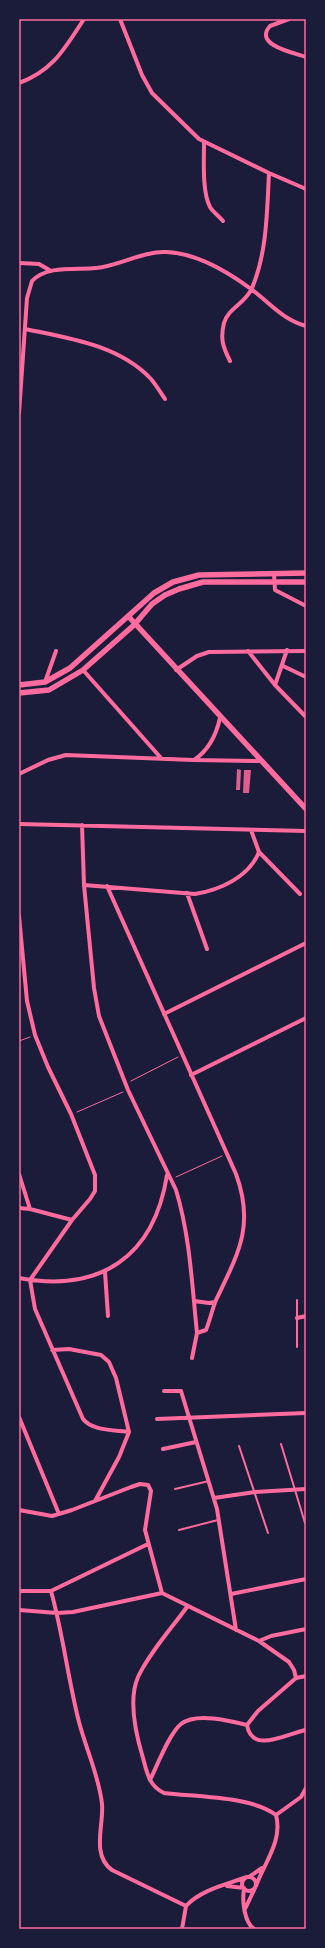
<svg xmlns="http://www.w3.org/2000/svg" width="325" height="1948" font-family="'Nunito Sans',sans-serif">
<rect width="100%" height="100%" fill="#1b1b3a"/>
<path fill="#dd5f8e" d="M237,769L241,770L240,790H236Z
M244,770H251L249,793H243Z"/>
<g fill="none" stroke-linecap="round" stroke-linejoin="round">
<path stroke="#ff6b9d" stroke-width="1" d="M19,1041L30,1037
M131,1081L178,1057
M77,1112L123,1092
M176,1177L222,1156"/>
<path stroke="#ff6b9d" stroke-width="2" d="M297,1300V1347
M281,1444L305,1523
M239,1446L268,1533
M175,1489L209,1481
M179,1530L218,1520"/>
<path stroke="#ff6b9d" stroke-width="4" d="M120,19L142,75L152,93L199,139L269,173L306,189
M289,19L270,26C253,45 294,53 306,57
M19,83C53,71 65,48 84,19
M204,143C204,160 202,192 210,207C213,212 219,216 223,221
M19,263L39,264L51,271
M25,329C68,338 119,345 151,379C156,385 161,393 165,399
M230,361C223,347 220,339 224,323C228,308 246,303 252,288C267,253 267,211 269,173
M19,413L27,298L32,281C47,265 76,270 96,268C119,266 143,251 166,252C196,253 228,272 251,289C270,303 283,320 306,326
M274,574L275,590L306,606
M248,651L275,685L306,717
M283,666L306,677
M83,670L161,758
M176,670L197,656L209,652L306,651
M45,682L56,651
M275,685L287,650
M194,760C209,750 216,736 220,718
M19,774L48,760L66,755L193,760L262,761
M19,824L306,831
M82,825L84,885L94,988L99,1016L128,1090L176,1190C190,1236 192,1285 197,1333
M259,852L300,894
M84,885L195,894C220,890 249,877 259,852L251,830
M107,886L236,1174C255,1226 238,1254 216,1300C212,1310 210,1320 206,1330L197,1333L192,1358
M187,893L207,949
M19,916L27,1001L35,1035L48,1067L71,1114L95,1175V1191L90,1199L72,1220L30,1280
M164,1014L306,943
M191,1075L306,1018
M19,1174L30,1209
M19,1208L30,1209L72,1220
M105,1272L108,1316
M19,1278C100,1293 154,1257 167,1175
M30,1280L35,1309L83,1419C92,1431 115,1430 129,1432
M194,1301L209,1303L215,1302
M297,1318L306,1316
M52,1350L69,1349L101,1355L109,1362L116,1378L129,1432L119,1457L95,1501
M164,1391H181L217,1509L236,1630
M19,1417L59,1514
M157,1419L306,1413
M163,1449L196,1442
M214,1498L255,1492L306,1489
M19,1510L52,1516L72,1510L131,1487L140,1484L148,1485L151,1491L145,1530L162,1593
M19,1591H51L148,1544
M51,1591C63,1634 68,1679 79,1722C86,1749 99,1776 102,1804C104,1825 91,1855 112,1870L186,1906
M231,1594L306,1579
M187,1607C171,1629 150,1652 138,1677C128,1700 136,1735 143,1758C147,1773 149,1786 164,1793C196,1797 251,1796 276,1815
M19,1610L57,1613L73,1612L162,1593L259,1641L289,1662L294,1670L296,1678L258,1711L247,1725C252,1755 288,1733 306,1730
M259,1641L271,1636L306,1629
M296,1678L306,1676
M150,1780C157,1766 170,1732 181,1724C196,1712 231,1721 247,1725
M276,1815L301,1797L306,1788
M249,1877L262,1868
M242 1884a7 7 0 1 1 14 0a7 7 0 1 1-14 0Z
M227,1886L244,1888
M256,1886C264,1863 283,1841 276,1815
M244,1889C242,1900 244,1922 254,1929
M186,1906C200,1890 228,1884 247,1877
M245,1909L255,1888
M182,1929L186,1906"/>
<path stroke="#ff6b9d" stroke-width="5.5" d="M129,617L306,809
M19,685L45,682L70,668L154,593L173,582L199,575L306,573
M19,693L49,690L83,670L134,625L152,604L165,595L179,589L203,582H306"/>
</g>
<rect width="325" height="1948" fill="none" stroke="#1b1b3a" stroke-width="40"/>
<rect x="20" y="20" width="285" height="1908" fill="none" stroke="#ff6b9d" stroke-width="1.5"/>
</svg>
